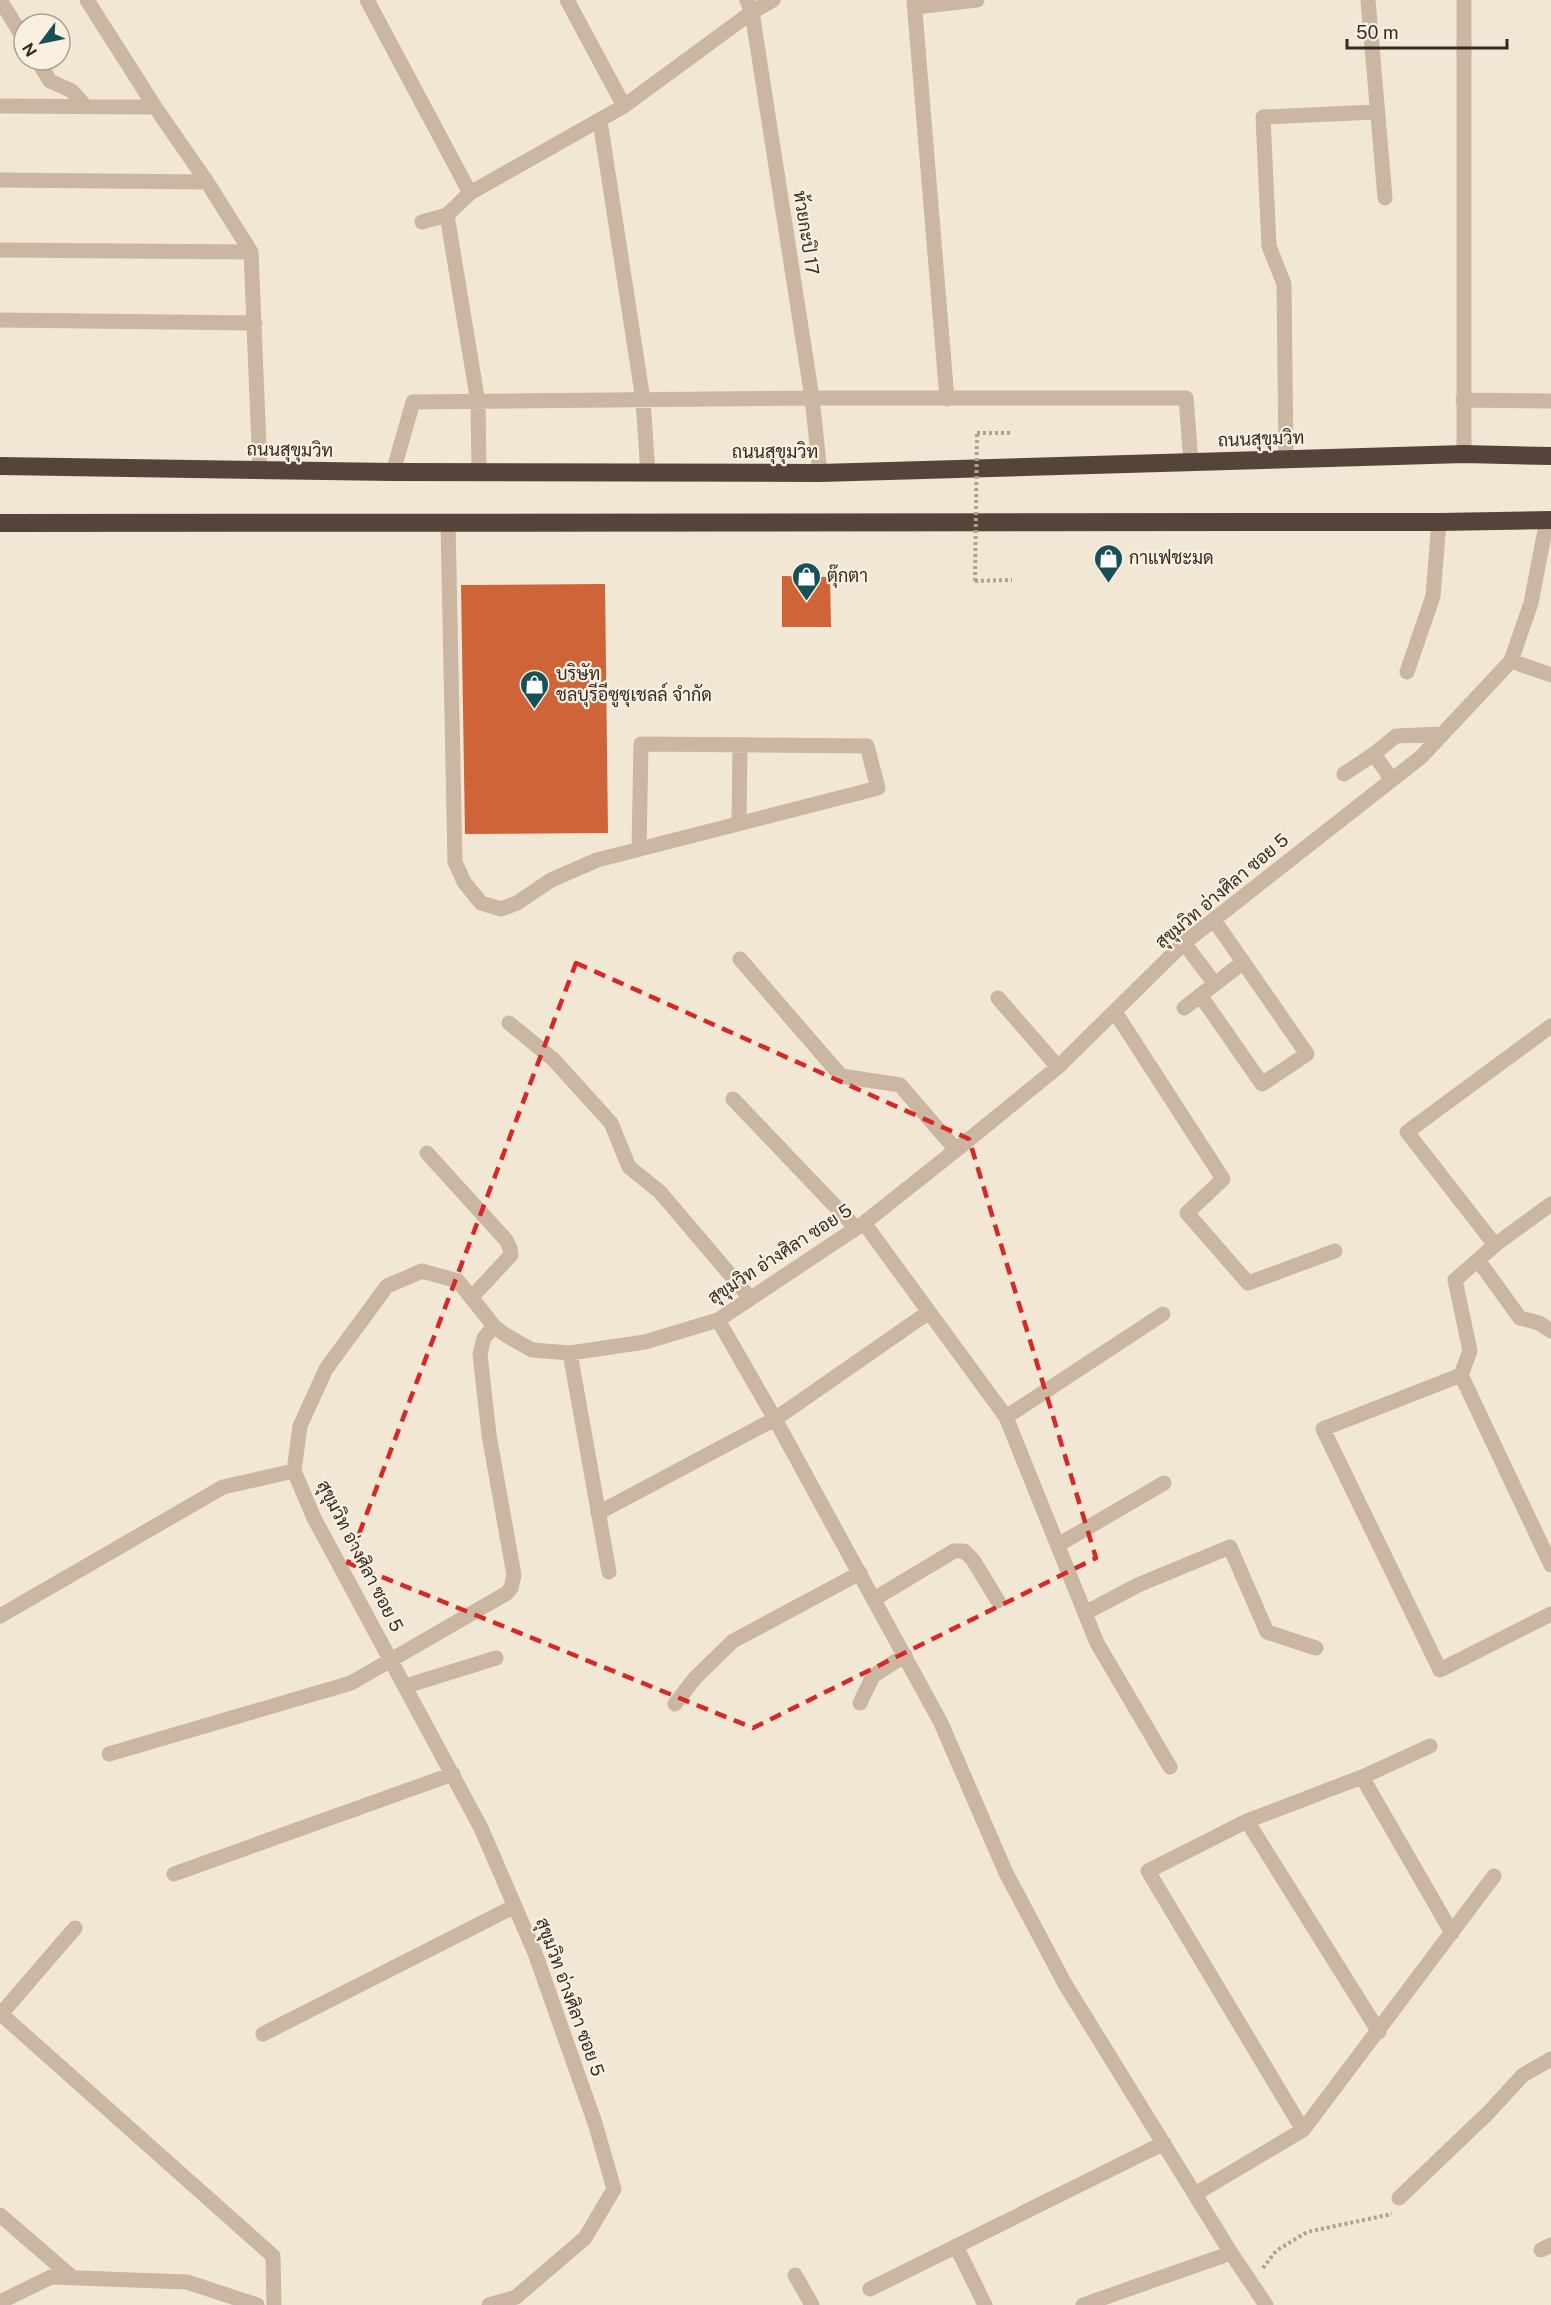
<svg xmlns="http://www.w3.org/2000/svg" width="1551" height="2305" font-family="'Public Sans',Sarabun,sans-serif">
<rect width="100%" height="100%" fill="#f2e6d5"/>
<path fill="#ce6437" d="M782,576L830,577L831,627H782Z
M605,584L608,833L465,834L461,585Z"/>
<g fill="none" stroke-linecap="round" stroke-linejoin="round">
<path stroke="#b6a08b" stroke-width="4" stroke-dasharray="3 3" stroke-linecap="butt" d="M977,433H1013
M975,581L1012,580
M1263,2268L1276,2251L1307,2232L1392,2214"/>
<path stroke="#cab6a1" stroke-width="15" d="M0,0L24,39
M87,0L155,107L207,182L251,252L260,470
M367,0L470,193
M567,0L624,106
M747,0L752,12L812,398L820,473
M914,0L947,399
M1368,0L1385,198
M1464,0V454
M915,7L977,0
M37,60L50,81L72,91L86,107
M0,106L155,107
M600,121L643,400L648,474
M0,180L207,182
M447,215L478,403L479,472
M422,222L447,215L470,193L624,106L752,12L773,0
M0,250L251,252
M0,320L255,323
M1463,400L1551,401
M1286,459L1284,284L1269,246L1263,117L1376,112
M393,472L413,402L812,398H1186L1191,462
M448,523L455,862L464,882L481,903L501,909L517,903L551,880L597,860L878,788L867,746L641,744L639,849
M1511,661L1551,675
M1407,672L1433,596L1439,522
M1374,754L1396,736L1442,734
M1344,774L1374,754L1392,780
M739,823L740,745
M1184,943L1215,984
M740,959L841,1076L900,1085L956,1150
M1200,995L1262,1084L1307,1054L1214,920
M998,998L1058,1067
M1184,1008L1242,963
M1115,1012L1223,1179L1187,1213L1248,1283L1335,1251
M509,1023L553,1059L611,1123L629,1167L660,1192L750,1298
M733,1099L856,1228
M427,1153L506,1240L510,1248L511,1255L472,1297
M1551,1204L1495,1245L1455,1280L1470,1351L1461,1375L1323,1429L1440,1670L1551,1614
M864,1223L1006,1417L1097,1643L1170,1767
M1495,1245L1407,1132L1551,1026
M1478,1260L1520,1318L1539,1323L1551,1331
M718,1320L775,1419L941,1723L1006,1873L1065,1984L1231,2253L1266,2305
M570,1353L609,1572
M1461,1375L1551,1565
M1006,1417L1163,1314
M598,1513L775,1419L929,1312
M1058,1545L1164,1483
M874,1599L954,1551H964L973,1560L998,1601
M1085,1613L1138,1585L1230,1547L1267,1632L1316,1648
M0,1616L223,1487L294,1471
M406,1686L496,1658
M860,1703L873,1676L905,1655
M675,1704L695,1678L733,1641L860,1573
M109,1754L351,1683L507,1593L511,1588L514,1575L489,1435L480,1354L484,1338L494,1326
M1362,1777L1452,1933
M1247,1821L1379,2032
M174,1874L453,1774
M1,2014L273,2256L274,2305
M0,2015L75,1928
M263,2034L515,1906
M1303,2130L1148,1871L1247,1821L1362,1777L1430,1746
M1195,2194L1303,2130L1494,1876
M1399,2198L1488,2113L1523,2075L1551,2059
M0,2215L73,2278
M956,2246L985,2305
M1541,2250L1551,2245
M795,2275L812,2305
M870,2289L1164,2143
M0,2302L51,2277L187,2282L257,2305
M489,2305L516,2297L585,2238L614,2189L595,2123L535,1953L481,1828L314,1518L294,1471L300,1426L326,1369L387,1286L422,1271L458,1281L494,1326L504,1334L532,1350L570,1353L645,1342L718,1320L864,1223L956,1150L1058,1067L1184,943L1421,757L1511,661L1531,603L1547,520
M1083,2305L1231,2253"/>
<path stroke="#56443b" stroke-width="18" d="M0,466L393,472L820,473L1464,454L1551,456
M0,523L1439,522L1551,520"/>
<path stroke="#b6a08b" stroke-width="4" stroke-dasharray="3 3" stroke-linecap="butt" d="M975,581L977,433"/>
</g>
<path fill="none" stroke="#d62828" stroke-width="4.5" stroke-dasharray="12 8" stroke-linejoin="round" d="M576,963L969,1139L1096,1558L753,1728L348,1563Z"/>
<defs>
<symbol id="shop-pin" viewBox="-11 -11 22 30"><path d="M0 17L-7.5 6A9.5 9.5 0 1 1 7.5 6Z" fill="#185058" stroke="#faf0e1"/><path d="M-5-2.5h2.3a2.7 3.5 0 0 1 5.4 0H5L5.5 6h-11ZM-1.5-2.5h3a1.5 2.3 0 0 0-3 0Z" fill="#fff"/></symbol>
</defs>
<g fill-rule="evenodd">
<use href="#shop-pin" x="1092" y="542" width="33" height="45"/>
<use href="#shop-pin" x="790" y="560" width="33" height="45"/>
<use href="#shop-pin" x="518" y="668" width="33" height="45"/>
</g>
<g text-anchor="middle" stroke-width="4.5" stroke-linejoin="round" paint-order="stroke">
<g font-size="18" fill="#342a24" stroke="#faf0e1">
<text transform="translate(806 233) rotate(81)" y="6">ห้วยกะปิ 17</text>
<text transform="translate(1261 439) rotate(-2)" y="6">ถนนสุขุมวิท</text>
<text transform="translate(290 450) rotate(1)" y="6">ถนนสุขุมวิท</text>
<text x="775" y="458">ถนนสุขุมวิท</text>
<text transform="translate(1222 891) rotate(-40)" y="6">สุขุมวิท อ่างศิลา ซอย 5</text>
<text transform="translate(780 1254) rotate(-33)" y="6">สุขุมวิท อ่างศิลา ซอย 5</text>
<text transform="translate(360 1556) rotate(63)" y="6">สุขุมวิท อ่างศิลา ซอย 5</text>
<text transform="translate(570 1997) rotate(70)" y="6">สุขุมวิท อ่างศิลา ซอย 5</text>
</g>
<g font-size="18" fill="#342a24" stroke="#faf0e1" text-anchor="start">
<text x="1129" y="564">กาแฟชะมด</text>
<text x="827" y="582">ตุ๊กตา</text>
<text x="556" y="680">บริษัท<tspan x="556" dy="21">ชลบุรีอีซูซุเชลล์ จำกัด</tspan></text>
</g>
</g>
<g transform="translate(42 42) rotate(238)"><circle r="28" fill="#faf0e1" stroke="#aba195" stroke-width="1.5"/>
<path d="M0-4.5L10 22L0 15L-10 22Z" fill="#185058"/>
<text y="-9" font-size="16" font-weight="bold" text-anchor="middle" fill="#342a24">N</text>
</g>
<path d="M1347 39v9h160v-9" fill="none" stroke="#342a24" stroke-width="3"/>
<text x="1356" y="39" font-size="18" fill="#342a24" stroke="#faf0e1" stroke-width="4.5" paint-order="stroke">50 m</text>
</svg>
